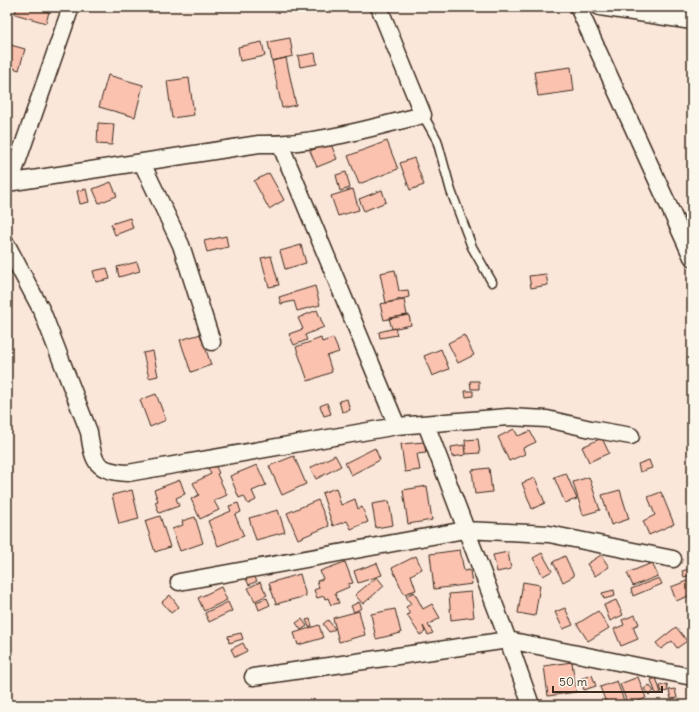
<svg xmlns="http://www.w3.org/2000/svg" width="699" height="712" font-family="Delius,sans-serif">
<rect width="100%" height="100%" fill="#fbe7da"/>
<filter id="ink" filterUnits="userSpaceOnUse"><feTurbulence type="fractalNoise" baseFrequency=".025" numOctaves="2"/><feDisplacementMap in="SourceGraphic" scale="8" xChannelSelector="R" yChannelSelector="G"/><feConvolveMatrix kernelMatrix="1 2 1 2 8 2 1 2 1" color-interpolation-filters="sRGB"/></filter>
<g filter="url(#ink)">
<path fill="#fbc2af" stroke="#3b2a1e" d="M17,7H30L49,12L46,23L15,14Z
M290,38L293,56L272,61L268,42Z
M262,42L265,56L240,61L238,47Z
M7,44L25,49L19,70L7,66Z
M315,53L317,64L300,67L298,56Z
M286,58L296,105L282,108L272,61Z
M571,67L574,91L538,96L534,72Z
M108,75L143,85L135,117L99,107Z
M189,78L194,115L172,118L167,81Z
M98,123L114,124L112,145L97,144Z
M387,141L398,169L359,184L348,156Z
M330,142L337,159L317,167L310,151Z
M414,158L424,185L410,190L400,163Z
M346,172L350,188L340,191L336,175Z
M269,173L284,200L269,209L254,181Z
M111,182L117,196L99,203L93,189Z
M86,189L89,202L80,204L77,191Z
M353,189L359,210L338,216L331,196Z
M382,190L386,202L364,211L359,199Z
M130,218L133,228L115,235L111,224Z
M226,236L228,247L207,252L204,241Z
M301,245L306,263L285,269L280,251Z
M271,256L279,285L269,287L261,258Z
M137,262L140,271L119,277L117,267Z
M107,268L110,279L96,282L93,271Z
M395,270L399,291L408,290L409,297L386,303L380,273Z
M546,274L548,285L531,288L529,276Z
M315,286L320,305L297,311L294,301L281,304L279,297Z
M404,300L407,315L384,320L380,304Z
M317,310L324,327L305,335L307,340L294,345L289,334L303,329L298,318Z
M409,315L411,325L392,329L389,318Z
M395,328L397,335L380,338L379,332Z
M201,334L211,365L191,372L180,340Z
M464,335L474,355L458,363L448,343Z
M321,338L322,342L333,338L339,352L327,356L332,372L308,381L296,347Z
M441,349L449,369L432,376L424,356Z
M153,351L158,376L149,378L143,353Z
M470,381H479V389H471Z
M465,391H473V396L466,397Z
M156,394L166,420L150,427L140,400Z
M347,399L350,410L342,412L339,401Z
M327,403L331,414L324,416L320,406Z
M514,429L518,436L530,431L536,442L523,448L525,454L509,461L498,437Z
M602,438L609,453L589,462L582,447Z
M478,439L480,453L466,454L465,440Z
M424,442L426,453L417,454L420,470L405,472L401,444Z
M464,445L465,455L452,457L451,447Z
M375,448L380,460L351,475L345,463Z
M335,455L341,466L316,479L310,468Z
M294,456L306,484L282,495L269,466Z
M649,460L652,468L640,472L638,464Z
M215,465L219,473L217,474L227,495L214,501L219,510L200,519L191,499L199,495L193,483L211,474L208,468Z
M257,465L266,485L252,491L256,500L248,504L244,496L239,498L230,476Z
M489,468L492,492L475,494L472,470Z
M566,473L577,499L565,503L554,477Z
M589,477L600,510L583,515L573,482Z
M535,478L545,503L532,509L522,483Z
M180,480L185,494L176,498L179,506L159,513L155,502L158,501L154,490Z
M427,486L432,520L408,524L403,490Z
M336,488L341,505L355,499L358,509L362,507L368,522L351,529L347,521L333,526L322,493Z
M132,490L139,519L119,524L112,495Z
M620,490L629,519L611,525L602,495Z
M661,492L674,524L649,535L643,521L655,515L648,497Z
M318,500L329,526L298,539L287,513Z
M389,501L393,525L376,528L372,504Z
M238,503L241,512L235,515L244,536L218,546L208,521L231,511L229,506Z
M278,510L285,532L256,540L249,518Z
M160,516L170,547L155,552L145,521Z
M195,517L203,543L180,551L172,529L183,525L182,521Z
M460,550L464,571L470,570L472,584L434,589L430,554Z
M508,552L511,569L497,572L493,555Z
M542,553L552,571L543,576L533,558Z
M601,555L609,567L595,576L587,564Z
M416,556L422,569L411,575L416,590L404,594L392,568Z
M565,556L574,576L563,582L553,562Z
M345,562L353,583L348,584L349,587L335,593L339,603L331,605L328,598L325,599L324,596L317,598L314,590L319,588L317,581L323,579L320,571Z
M377,563L382,575L358,583L354,571Z
M652,563L658,576L633,586L627,573Z
M689,569L691,575L684,577L682,571Z
M251,571L257,581L249,585L244,575Z
M300,574L306,596L276,604L269,583Z
M377,577L384,586L363,604L355,595Z
M659,578L662,584L633,596L631,589Z
M692,579V589L689,590L691,595L676,601L671,587Z
M260,582L267,595L255,601L248,588Z
M523,582L540,585L535,616L518,613Z
M221,587L227,600L204,611L198,598Z
M614,590L615,596L604,599L602,593Z
M414,592L423,609L432,604L440,618L428,625L433,633L428,635L423,626L425,632L420,635L407,615L410,614L406,607L411,604L406,596Z
M471,592L474,617L451,620L449,594Z
M170,595L179,607L171,613L162,602Z
M267,598L270,605L259,610L256,602Z
M616,600L623,615L610,621L604,605Z
M228,602L232,611L209,622L205,613Z
M359,602L362,608L354,612L351,606Z
M565,608L573,625L563,629L555,612Z
M395,609L401,633L376,639L371,614Z
M359,611L365,635L339,642L333,618Z
M598,611L609,628L588,641L577,624Z
M635,615L639,624L633,627L638,639L621,646L614,629L624,625L622,620Z
M302,619L307,626L301,630L296,623Z
M310,619L312,626L309,627L306,620Z
M328,620L335,629L329,632L323,624Z
M319,625L323,638L298,645L294,633Z
M676,627L687,641L677,648L672,641L661,649L656,643Z
M241,633L243,639L229,643L228,636Z
M243,643L247,651L235,657L231,649Z
M572,662L576,692L548,696L544,666Z
M592,675L596,686L584,690L580,679Z
M638,677L646,698L628,705L620,684Z
M656,678L661,693L656,694L651,680Z
M617,681L625,704L607,705L600,687Z
M667,684L668,691L662,692L660,686Z
M649,685L654,691L649,695L644,689Z
M675,689L677,698L671,699L669,690Z
M584,702V705H566V703Z"/>
<g fill="none" stroke-linecap="round" stroke-linejoin="round">
<defs>
<path id="lane" d="M423,115L437,140L451,191L472,247L492,282"/>
<path id="street" d="M578,7L692,257
M600,7L692,21
M280,144L397,426
M142,163L181,245L212,342
M7,183L259,144C315,145 370,128 423,115L379,7
M10,183L71,7
M7,245L42,311L89,432C93,462 95,471 128,473L397,426L508,417L547,419L591,429L631,436
M426,424L508,640L531,705
M179,582L465,530L549,534L673,559
M253,677L508,640L692,677"/>
</defs>
<use href="#lane" stroke="#3b2a1e" stroke-width="11"/>
<use href="#street" stroke="#3b2a1e" stroke-width="19"/>
<use href="#lane" stroke="#fbf7ec" stroke-width="8"/>
<use href="#street" stroke="#fbf7ec" stroke-width="16"/>
</g>
</g>
<rect width="699" height="712" fill="none" stroke="#fbf7ec" stroke-width="24"/>
<rect x="12" y="12" width="675" height="688" fill="none" stroke="#3b2a1e" stroke-width="1.5" filter="url(#ink)"/>
<path d="M553 686v6h109v-6" fill="none" stroke="#3b2a1e" stroke-width="2"/>
<text x="559" y="686" font-size="12" fill="#3b2a1e" stroke="#fbf7ec" stroke-width="3" paint-order="stroke">50 m</text>
</svg>
